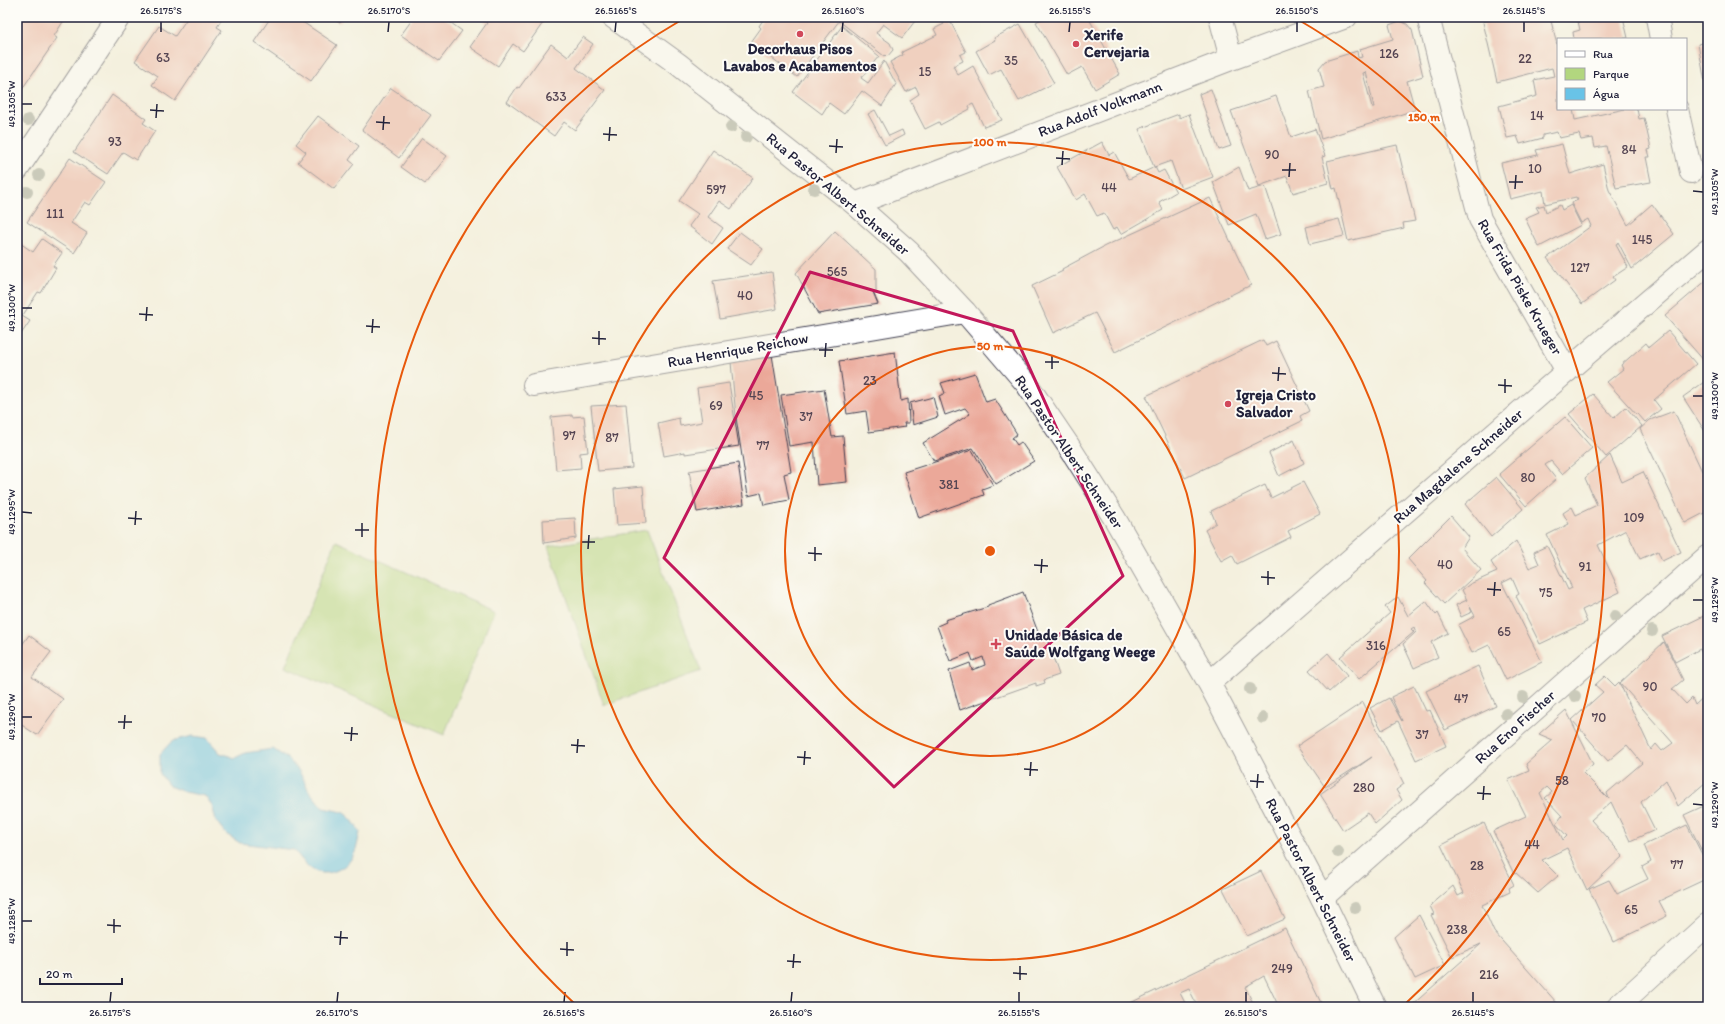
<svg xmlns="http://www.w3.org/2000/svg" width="1725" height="1024" font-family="Itim,sans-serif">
<rect width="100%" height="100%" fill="#fdfcf7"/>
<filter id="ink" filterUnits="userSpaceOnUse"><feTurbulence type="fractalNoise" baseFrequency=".025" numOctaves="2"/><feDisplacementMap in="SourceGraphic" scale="8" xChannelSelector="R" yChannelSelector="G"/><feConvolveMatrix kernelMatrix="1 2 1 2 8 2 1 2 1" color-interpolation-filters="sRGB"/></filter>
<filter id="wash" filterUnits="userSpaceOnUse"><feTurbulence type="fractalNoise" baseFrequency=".012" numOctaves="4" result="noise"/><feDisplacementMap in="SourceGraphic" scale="16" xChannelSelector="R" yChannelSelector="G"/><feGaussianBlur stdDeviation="0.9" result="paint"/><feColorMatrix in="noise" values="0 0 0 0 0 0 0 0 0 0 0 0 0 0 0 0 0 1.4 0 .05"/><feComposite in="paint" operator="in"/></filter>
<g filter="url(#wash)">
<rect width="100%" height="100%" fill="#f4f0de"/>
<path fill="#b2d67f" stroke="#6a7c5d" d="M647,530L701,671L604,705L548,546Z
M336,541L494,611L444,735L285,667Z"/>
<path fill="#69c3e7" stroke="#467291" d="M193,736L207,738L220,753L235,758L245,753L273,749L288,759L299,771L309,791L323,808L343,812L352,820L360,832C358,840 357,850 353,856C346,869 327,878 313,870C305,865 300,857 294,850L240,843L226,834L216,821L212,805L205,796L184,792L169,786L160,774V754L172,741Z"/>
<g id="blocks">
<path fill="#eba899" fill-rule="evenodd" d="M17,17H66L54,36L57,38L22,89L17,86Z
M188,17H223L217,27L222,30L175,101L152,85L158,76L135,61L159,26L175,36Z
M271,17H295L337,45L311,81L254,42Z
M331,17H343L340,23Z
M414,17H443L462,31L439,61L401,35Z
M479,17H541L545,20L523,51L513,44L498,66L470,47L487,23Z
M765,17H918L902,38L883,24L876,33L890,43L893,50L887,57L885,55L884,56L839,21L797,77L751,42L761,28L759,26Z
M940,17H948L966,52L960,55L963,61L953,66L958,75L973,66L1002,120L984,127L973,104L969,106L970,109L940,125L939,122L925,129L910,100L919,94L916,87L906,92L890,62L903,55L902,52L937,35L934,29L944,24Z
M1045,17H1088L1120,74L1095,89L1082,67L1067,75L1036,22Z
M1494,17H1550L1558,49V109H1573L1575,120L1625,109H1637L1639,119L1644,118L1651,149L1648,150L1650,157H1646L1651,182L1616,188L1606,146L1595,148L1593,138L1581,140L1579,134L1559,138L1557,132L1543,135V138L1520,144L1517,136L1507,138L1499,106L1537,96L1534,80L1554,76L1552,68L1497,82L1483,22Z
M1577,17H1623L1628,38L1574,39L1573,32L1580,30Z
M1400,21L1407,24L1412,30L1423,76L1407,81L1415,110L1321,139L1309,91L1324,87L1319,68L1325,61L1357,51L1358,58L1362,57L1360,49L1393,39L1389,25ZM1366,72L1374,107H1372L1363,73Z
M1020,24L1054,83L1019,101L1001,69L989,75L976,51L995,40L994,38Z
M842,26L879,56L861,78L868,83L884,61L896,84L882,106L862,91L844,114L829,103L822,114L793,92Z
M583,37L593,44L576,68L605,90L575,130L564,122L554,136L507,102L517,87L519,88L551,44L568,57Z
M1708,42V88H1706L1698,44Z
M391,88L431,115L399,158L362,130Z
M1211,89L1231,146L1219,150L1199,94Z
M112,95L146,119L143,123L155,131L136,160L123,152L108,174L74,152Z
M1276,96L1291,137L1315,129L1325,156L1322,157L1328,183L1293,193L1287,176L1259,186L1231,111Z
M875,110L889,136L902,130L904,135L885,145L868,114Z
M1179,114V118L1189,114L1213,177L1181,189L1171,161L1154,167L1139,129Z
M318,116L359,146L349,160L354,164L334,189L298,162L306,152L296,144Z
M422,138L447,156L425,184L401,167Z
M1102,142L1109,155L1114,152L1129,179L1155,167L1158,173L1164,170L1176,192L1159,202L1163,210L1121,234L1117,227L1113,230L1104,213L1097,216L1085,194L1076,200L1057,167Z
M1562,144L1570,174L1603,164L1609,190L1628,225L1652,204L1674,234L1632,269L1618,242L1616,245L1628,267L1613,277L1615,280L1582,304L1547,258L1591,226L1588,219L1581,223L1571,203L1578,200L1576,197L1545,204L1543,191L1510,199L1501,163L1538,155L1536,150Z
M1397,145L1415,221L1403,223L1404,228L1348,241L1336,188L1333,189L1327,161Z
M713,150L753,178L731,209L719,201L708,217L723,228L712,244L689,226L698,214L679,201Z
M70,158L106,182L90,205L85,202L71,223L87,233L74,253L27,222Z
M1239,167L1248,191L1265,186L1281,234L1265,239L1256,214L1229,225L1213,182Z
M1210,198L1251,285L1115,352L1095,313L1053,333L1032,286L1063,271L1062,269L1105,246Z
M1544,205L1546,212L1560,205L1562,210L1571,205L1581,225L1539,247L1525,218L1539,212L1536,207Z
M1339,219L1344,236L1310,244L1306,227Z
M835,231L876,269V292H873L878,304L818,314L796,273Z
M740,232L763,249L751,265L727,249Z
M42,239L62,253L53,266L56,268L41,293L38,292L23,315L17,311V241L33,252Z
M772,272L777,309L720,319L713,281Z
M1708,279V362L1706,363L1665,316Z
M17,313L30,321L17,340Z
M1668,331L1696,364L1654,400L1661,409L1645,422L1638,414L1637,415L1607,382L1623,369L1621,365L1646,343L1649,347Z
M1263,340L1266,346L1276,341L1309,411L1300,416L1302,421L1185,478L1146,396Z
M895,352L901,401L908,399L909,423H904L905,427L869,432L866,411L847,414L839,361Z
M772,355L791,472L784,474L789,500L764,505L761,493L748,496L736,417L731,362Z
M975,373L986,402L995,399L1017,434L1012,438L1017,445L1021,442L1034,461L996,484L973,448L934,461L923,443L970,414L965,408L945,415L939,396L945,393L941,383Z
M1707,380L1708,382V436L1683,397Z
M729,383L739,446L685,454V452L664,456L658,423L679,418L680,426L702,422L697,388Z
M824,389L832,437L843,436L847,482L817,485L814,442L789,446L781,395Z
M1593,394L1614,418L1626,407L1642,426L1606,457L1569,414Z
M933,397L938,417L913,425L910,403Z
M626,404L632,468L598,471L591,406Z
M1674,411L1708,484V511L1685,523L1640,429L1650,420Z
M572,415V417L584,416L588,452L580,453L581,468L556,470L551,417Z
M1565,417L1592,448L1562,474L1551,461L1545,465L1556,479L1526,506L1499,474Z
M1294,440L1304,463L1279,476L1269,453Z
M972,450L993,485L982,489L984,495L919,518L904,472Z
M1610,455L1622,482L1643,472L1681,552L1662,561L1658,551L1640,559L1626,530L1598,545L1620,592L1582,610L1587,622L1540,644L1516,596L1519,594L1512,578L1502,583L1542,662L1506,680L1489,645L1472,653L1458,625L1475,616L1469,605L1472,612L1461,617L1456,605L1467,600L1462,590L1470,584L1497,572L1491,562L1516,541L1529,568L1539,564L1534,552L1547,546L1568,590L1572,588L1547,535L1569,524L1563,513L1572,507L1576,515L1597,505L1585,478Z
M738,463L744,504L697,512L689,471Z
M1496,477L1523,509L1491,537L1465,504Z
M1303,482L1320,514L1288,531L1291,537L1237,564L1232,555L1221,561L1205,530L1216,523L1211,511L1265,485L1271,498Z
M643,486L646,523L617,525L614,489Z
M1451,516L1469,537L1462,548L1481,570L1444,604L1425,583L1427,581L1408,559Z
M575,518L576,538L544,543L543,520Z
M1023,592L1039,635L1045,633L1059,675L1044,680L1045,683L1036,686V683L960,710L949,671L970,663L972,670L985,665L983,657L973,661L970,653L950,661L937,626L946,622L945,620L988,607V605Z
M1398,597L1408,616L1426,601L1436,615L1438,613L1448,633L1431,642L1438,657L1414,668L1403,644L1416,632L1414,627L1411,629L1414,632L1359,679L1340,657L1390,613L1385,607Z
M1708,614V666L1700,649L1675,662L1662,636Z
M29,635L51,652L32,677L63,699L37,735L17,722V652Z
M1664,642L1683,680L1672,689L1686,704L1692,698L1695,705L1708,693V785L1706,782L1678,806L1666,780L1641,802L1655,830L1630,841L1611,802L1591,820L1623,856L1587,890L1567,848L1542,860L1558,876L1538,893L1516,873L1514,874L1493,831L1526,816L1508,780L1529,771L1526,764L1553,740L1539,734L1566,710L1593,764L1583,773L1609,799L1607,793L1642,763L1627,745L1608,761L1572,720L1603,692L1595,685L1605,676L1615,686L1619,682L1651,750L1656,744L1662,751L1673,743L1620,683ZM1547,787L1552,792L1545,798L1562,816L1556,824L1567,836L1563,840L1540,793Z
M1328,653L1347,676L1329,692L1309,670Z
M1478,666L1496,706L1445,730L1426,691Z
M1414,686L1426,711L1430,710L1446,746L1416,760L1398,721L1382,730L1370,708L1389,698L1402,721L1391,697Z
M1363,702L1404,784L1396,790L1402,800L1375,824L1368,813L1343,830L1320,794L1372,757L1325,787L1297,746Z
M1708,804V863L1684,815Z
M1484,823L1514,885L1509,888L1510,892L1482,905L1494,932L1557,1003L1553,1007H1412L1411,1006L1481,944L1452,957L1431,915L1434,914L1430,906L1453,886L1458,896L1464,893L1441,845Z
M1687,825L1708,866V878L1659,901L1667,916L1614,942L1589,889L1609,880L1617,894L1648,879L1642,867L1651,862L1644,845Z
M1261,871L1285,919L1247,936L1223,889Z
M1419,915L1445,965L1415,979L1394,937Z
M1285,928L1323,1007H1279L1264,976L1245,987L1255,1007H1198L1189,989L1180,993L1187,1007H1122Z"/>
</g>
</g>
<g filter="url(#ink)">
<use href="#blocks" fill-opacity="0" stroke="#424153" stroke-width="1"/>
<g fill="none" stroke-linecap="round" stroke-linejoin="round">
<defs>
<path id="minor" d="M1220,17L1231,59
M1428,17L1480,219L1567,371
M1657,17L1661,39
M1677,109L1691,172
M17,170L119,17
M855,204L1231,59L1346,17
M534,385L965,312
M1322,898L1708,556
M1617,1007L1708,924"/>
<path id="major" d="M613,17L678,64L855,204L909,252L965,312L1026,383L1068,445L1115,519L1209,683L1322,898L1375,1007
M1209,683L1567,371L1708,250"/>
</defs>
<use href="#minor" stroke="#424153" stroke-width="24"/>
<use href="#major" stroke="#424153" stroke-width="24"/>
<use href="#minor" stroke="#fff" stroke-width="22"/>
<use href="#major" stroke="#fff" stroke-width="22"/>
</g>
<g fill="#989c8f">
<circle cx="28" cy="120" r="6"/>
<circle cx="731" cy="127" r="6"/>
<circle cx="746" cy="137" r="6"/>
<circle cx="39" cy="175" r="6"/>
<circle cx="814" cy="189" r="6"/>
<circle cx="27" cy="192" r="6"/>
<circle cx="1615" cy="616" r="6"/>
<circle cx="1652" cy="631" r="6"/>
<circle cx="1250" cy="689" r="6"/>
<circle cx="1575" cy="696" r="6"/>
<circle cx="1523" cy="697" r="6"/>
<circle cx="1506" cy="714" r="6"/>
<circle cx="1263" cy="718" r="6"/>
<circle cx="1338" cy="852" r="6"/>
<circle cx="1355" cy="908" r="6"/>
</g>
</g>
<path d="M0 0H1725V1024H0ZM810,272L1013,331L1123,576L894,787L664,558Z" fill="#f4f0de" fill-opacity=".55" fill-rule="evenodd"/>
<path fill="none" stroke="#c2185b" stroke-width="3" stroke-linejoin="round" d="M810,272L1013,331L1123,576L894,787L664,558Z"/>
<path fill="none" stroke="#22223b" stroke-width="1.5" d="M161,32V22M388,32L389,22M615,32L616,22M842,32L843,22M1069,32L1070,22M1297,32V22M1524,32V22M22,104H32M150,110L164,111M156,118L157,104M376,122L390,123M383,130L384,116M603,134L617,135M609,141L610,127M829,146L843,147M836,153L837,139M1056,158L1070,159M1062,165L1063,151M1282,170H1296M1289,177L1290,163M1509,182H1523M1515,189L1516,175M1693,191L1703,192M22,308H32M139,314L153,315M146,321L147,307M366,326L380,327M372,333L373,319M592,338L606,339M599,345V331M819,350H833M825,357L826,343M1045,362H1059M1052,369V355M1272,373L1286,374M1278,381L1279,367M1498,385L1512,386M1505,393V379M1693,396H1703M22,512L32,513M128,518L142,519M135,525L136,511M355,530H369M362,537V523M581,542H595M588,549L589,535M808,553L822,554M815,561V547M1034,565L1048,566M1041,573L1042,559M1261,577L1275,578M1268,585V571M1487,589L1501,590M1494,596L1495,582M1693,600H1703M22,717H32M118,722H132M124,729L125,715M344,733L358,734M351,741L352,727M571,745L585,746M577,753L578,739M797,757L811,758M804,765L805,751M1024,769L1038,770M1030,776L1031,762M1250,781L1264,782M1257,788L1258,774M1477,793L1491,794M1483,800L1484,786M1693,804L1703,805M22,921H32M107,925L121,926M114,933V919M334,937L348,938M340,945L341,931M560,949L574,950M567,956V942M787,961L801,962M793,968L794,954M1013,973L1027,974M1020,980V966M110,1002L111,992M337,1002L338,992M564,1002L565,992M791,1002L792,992M1019,1002V992M1246,1002V992M1473,1002V992"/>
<g fill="none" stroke="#e8590c" stroke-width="2">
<circle cx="990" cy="551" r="205"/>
<circle cx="990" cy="551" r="409"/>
<path d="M575 1004A614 614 0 0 1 683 19M1297 19A614 614 0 0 1 1405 1004"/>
</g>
<g fill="#d1495b" stroke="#fdfcf7" stroke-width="1.5">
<circle cx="800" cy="34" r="4"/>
<circle cx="1076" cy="44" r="4"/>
<circle cx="1228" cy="404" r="4"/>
<path d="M994 638h4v4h4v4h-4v4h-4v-4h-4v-4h4z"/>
</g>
<g text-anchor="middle" stroke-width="4" stroke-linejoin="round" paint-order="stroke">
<g font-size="13" fill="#544452">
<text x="1389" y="58">126</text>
<text x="163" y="62">63</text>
<text x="1525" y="63">22</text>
<text x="1011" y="65">35</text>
<text x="925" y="76">15</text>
<text x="556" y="101">633</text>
<text x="1537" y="120">14</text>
<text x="115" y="146">93</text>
<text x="1629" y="154">84</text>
<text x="1272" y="159">90</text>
<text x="1535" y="173">10</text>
<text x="1109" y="192">44</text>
<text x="716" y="194">597</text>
<text x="55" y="218">111</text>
<text x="1642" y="244">145</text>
<text x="1580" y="272">127</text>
<text x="837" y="276">565</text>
<text x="745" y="300">40</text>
<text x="870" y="385">23</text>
<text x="756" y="400">45</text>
<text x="716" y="410">69</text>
<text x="806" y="421">37</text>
<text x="569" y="440">97</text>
<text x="612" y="442">87</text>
<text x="763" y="450">77</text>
<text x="1528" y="482">80</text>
<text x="949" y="489">381</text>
<text x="1634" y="522">109</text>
<text x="1445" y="569">40</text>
<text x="1585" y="571">91</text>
<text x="1546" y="597">75</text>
<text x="1504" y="636">65</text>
<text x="1376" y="650">316</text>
<text x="1650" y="691">90</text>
<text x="1461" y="703">47</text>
<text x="1599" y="722">70</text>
<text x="1422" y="739">37</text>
<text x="1562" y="785">58</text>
<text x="1364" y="792">280</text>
<text x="1532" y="849">44</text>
<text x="1677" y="869">77</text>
<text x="1477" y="870">28</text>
<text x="1631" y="914">65</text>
<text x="1457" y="934">238</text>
<text x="1282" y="973">249</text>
<text x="1489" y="979">216</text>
</g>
<g font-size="15" font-weight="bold" fill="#22223b" stroke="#fdfcf7" text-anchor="start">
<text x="1084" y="40">Xerife<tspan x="1084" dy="17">Cervejaria</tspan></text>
<text x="800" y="54" text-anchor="middle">Decorhaus Pisos<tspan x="800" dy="17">Lavabos e Acabamentos</tspan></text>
<text x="1236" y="400">Igreja Cristo<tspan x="1236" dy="17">Salvador</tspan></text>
<text x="1005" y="640">Unidade Básica de<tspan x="1005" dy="17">Saúde Wolfgang Weege</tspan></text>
</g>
<g font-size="15" fill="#22223b" stroke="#fdfcf7">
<text transform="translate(1100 109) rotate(-21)" y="5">Rua Adolf Volkmann</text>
<text transform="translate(838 194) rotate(40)" y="5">Rua Pastor Albert Schneider</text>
<text transform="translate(1520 287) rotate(60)" y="5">Rua Frida Piske Krueger</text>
<text transform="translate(738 350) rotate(-10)" y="5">Rua Henrique Reichow</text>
<text transform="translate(1069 452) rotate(56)" y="5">Rua Pastor Albert Schneider</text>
<text transform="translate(1458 466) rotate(-41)" y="5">Rua Magdalene Schneider</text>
<text transform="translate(1515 727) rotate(-42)" y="5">Rua Eno Fischer</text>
<text transform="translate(1311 880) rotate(63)" y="5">Rua Pastor Albert Schneider</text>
</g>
</g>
<circle cx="990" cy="551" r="6" fill="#e8590c" stroke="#fdfcf7" stroke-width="2"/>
<g font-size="12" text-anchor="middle" font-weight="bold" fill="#e8590c" stroke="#fdfcf7" stroke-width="4" stroke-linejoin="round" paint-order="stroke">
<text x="1424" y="121">150 m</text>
<text x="990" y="146">100 m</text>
<text x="990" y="350">50 m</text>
</g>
<rect width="1725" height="1024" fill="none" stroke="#fdfcf7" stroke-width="44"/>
<rect x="1557" y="38" width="130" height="72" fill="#fdfcf7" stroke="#a5a5ac"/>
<rect x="1565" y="51" width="20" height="6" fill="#ffffff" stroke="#a5a5ac"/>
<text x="1593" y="58" font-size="12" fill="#22223b">Rua</text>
<rect x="1565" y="68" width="20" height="12" fill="#b2d67f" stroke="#a5a5ac"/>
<text x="1593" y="78" font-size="12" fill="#22223b">Parque</text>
<rect x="1565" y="88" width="20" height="12" fill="#69c3e7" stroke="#a5a5ac"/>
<text x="1593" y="98" font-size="12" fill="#22223b">Água</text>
<path d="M40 978v6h82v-6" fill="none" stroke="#22223b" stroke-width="2"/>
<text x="46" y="978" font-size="12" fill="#22223b" stroke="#fdfcf7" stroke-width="3" paint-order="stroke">20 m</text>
<rect x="22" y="22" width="1681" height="980" fill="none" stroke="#22223b" stroke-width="1.5"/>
<g font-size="10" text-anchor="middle" fill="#22223b">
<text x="161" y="14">26.5175°S</text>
<text x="389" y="14">26.5170°S</text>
<text x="616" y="14">26.5165°S</text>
<text x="843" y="14">26.5160°S</text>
<text x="1070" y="14">26.5155°S</text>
<text x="1297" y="14">26.5150°S</text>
<text x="1524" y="14">26.5145°S</text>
<text transform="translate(11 104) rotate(-90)" y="4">49.1305°W</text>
<text transform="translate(1714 192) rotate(-90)" y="4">49.1305°W</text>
<text transform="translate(11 308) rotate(-90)" y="4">49.1300°W</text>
<text transform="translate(1714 396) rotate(-90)" y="4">49.1300°W</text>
<text transform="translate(11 512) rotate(-90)" y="4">49.1295°W</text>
<text transform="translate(1714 600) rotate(-90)" y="4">49.1295°W</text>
<text transform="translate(11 717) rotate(-90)" y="4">49.1290°W</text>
<text transform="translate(1714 805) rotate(-90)" y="4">49.1290°W</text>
<text transform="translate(11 921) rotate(-90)" y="4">49.1285°W</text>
<text x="110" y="1016">26.5175°S</text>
<text x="337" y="1016">26.5170°S</text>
<text x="564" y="1016">26.5165°S</text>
<text x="791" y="1016">26.5160°S</text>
<text x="1019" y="1016">26.5155°S</text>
<text x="1246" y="1016">26.5150°S</text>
<text x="1473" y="1016">26.5145°S</text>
</g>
</svg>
